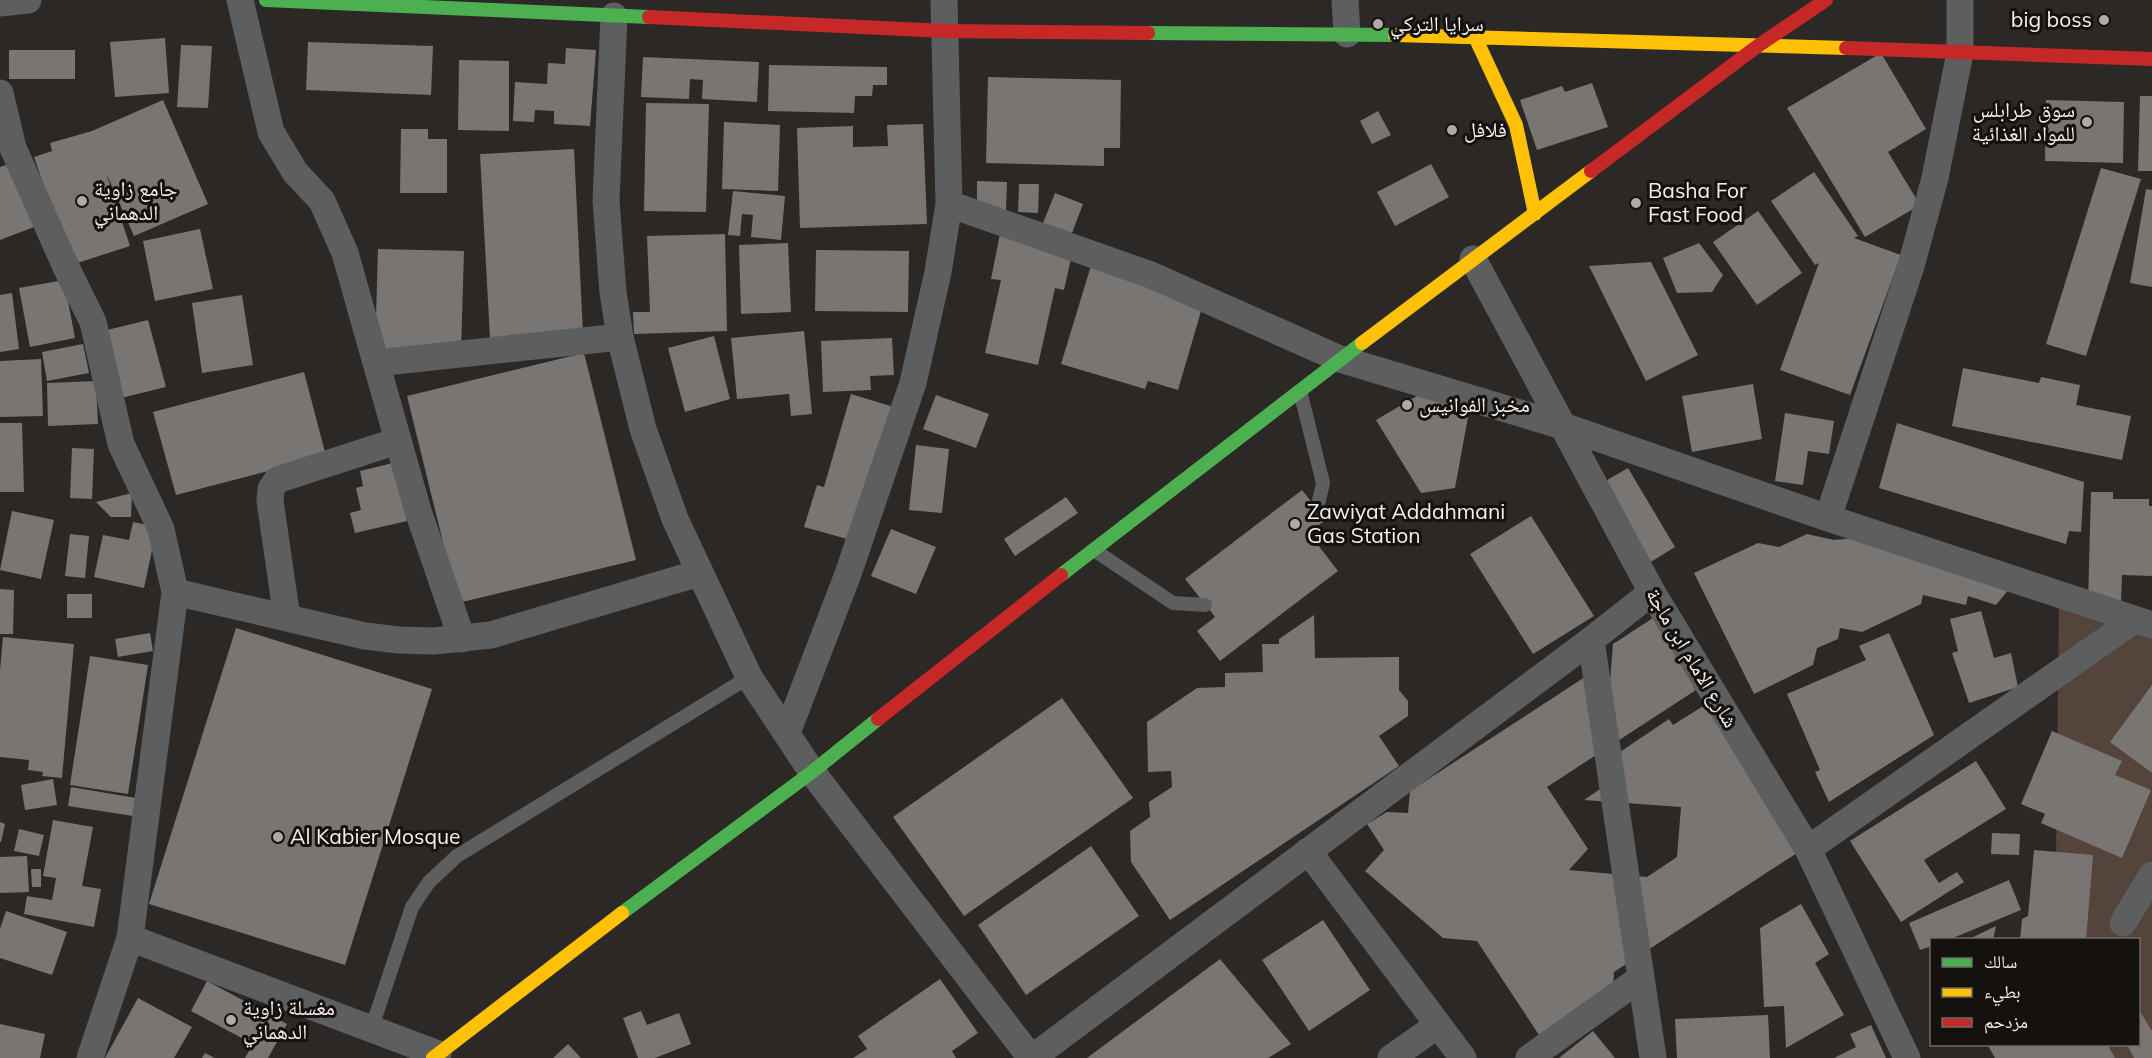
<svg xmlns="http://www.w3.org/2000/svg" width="2152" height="1058" font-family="Mulish,'Noto Naskh Arabic',sans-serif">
<rect width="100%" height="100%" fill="#2c2826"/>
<path fill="#54443c" d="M2059,606L2152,637V1058H2054V1045L2138,1044V940L2055,939Z"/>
<path fill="#797573" d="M165,38L169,93L115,97L110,42Z
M308,42L433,46L431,95L306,90Z
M181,45L212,46L208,108L177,107Z
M566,48L596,50L590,126L554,124V111L535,110L534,122L513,121L515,82L547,84L548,63L565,64Z
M9,50H75V79H9Z
M1881,53L1926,129L1888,152L1920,205L1865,237L1787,108Z
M643,57L759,62L757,102L702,99L703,80L690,79L689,99L641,97Z
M459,60L509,61V131L458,130Z
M769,65L887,67V85H873L872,96H855L854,113L768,111Z
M988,77L1121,80L1120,148H1104V166L986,163Z
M1592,83L1608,127L1537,150L1520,100L1562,86L1565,92Z
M2140,96H2152V171H2138Z
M163,100L208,204L134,236L106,173L130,246L71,265L34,157L52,151L50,143L92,131Z
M2046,100L2124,102L2123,163L2045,161Z
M646,103L709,104L706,212L644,211Z
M1378,111L1391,135L1372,144L1360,121Z
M724,122L780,125L778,191L722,189Z
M923,124L927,224L800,228L797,128L853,126V147L888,146L887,125Z
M401,129H428V139H447V193H400Z
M574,149L583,334L490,339L480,154Z
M9,164L34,227L0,240V167Z
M1431,164L1449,197L1395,226L1377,192Z
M2101,168L2141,179L2086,356L2046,344Z
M1814,172L1858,236L1854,238L1901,255L1850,395L1780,370L1819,263L1815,265L1771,201Z
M977,181L1007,182L1006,210H977Z
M1019,184H1039L1038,213L1018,212Z
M2146,189L2152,190V287L2130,283Z
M733,191L785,196L781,240L751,237L753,215L742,214L740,236L728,235Z
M1055,193L1083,204L1072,233L1043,223Z
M1758,211L1802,273L1757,305L1713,242Z
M200,229L213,289L155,301L143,241Z
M725,234L727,331L634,334L633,312H650L647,236Z
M1000,234L1073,250L1064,290L1055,288L1038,365L985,353L1001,280L991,279Z
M788,243L791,312L741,314L739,245Z
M1699,243L1723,275L1712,292L1677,293L1663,258Z
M378,249L464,251L461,352L375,350Z
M816,250L909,251L908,312L815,311Z
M1093,259L1204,301L1178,390L1148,381L1145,389L1061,364Z
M1651,262L1698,355L1646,381L1589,266Z
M64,280L75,338L30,347L19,288Z
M12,293L19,349L0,352V295Z
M242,295L253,365L202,373L192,303Z
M148,320L166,387L121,398L103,331Z
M804,331L812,414L791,416L789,394L737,399L731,338Z
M714,336L730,399L685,412L668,348Z
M892,338L894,375L870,376L871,390L823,392L821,341Z
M83,344L89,373L47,381L42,352Z
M584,353L636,560L458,603L407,396Z
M41,359L43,416L0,417V361Z
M1963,368L2039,383L2041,377L2080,385L2076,405L2131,416L2122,460L1952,426Z
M304,372L326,456L176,495L153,412Z
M96,381L98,424L48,426L47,383Z
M1753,384L1762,439L1692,452L1682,396Z
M851,394L897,408L858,542L804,527L817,485L824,487Z
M936,395L989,414L976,448L923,429Z
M1417,396L1470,406L1455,488L1421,493L1376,420Z
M1785,413L1834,421L1829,454L1808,451L1803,485L1775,481Z
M0,423H22L24,492H0Z
M1897,423L2084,482L2081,532L2069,531L2066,544L1879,488Z
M916,445L949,449L942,513L909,510Z
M72,448L94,449L92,499L70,498Z
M393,463L407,521L355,533L350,513L361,510L356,488L363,486L360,471Z
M1628,468L1675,547L1649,563L1602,483Z
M1302,490L1326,520L1308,532L1338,571L1220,661L1197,631L1215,617L1185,579Z
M2091,492H2113V499H2149V506H2152V576L2122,575L2121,603L2088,602Z
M132,493L131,517H111L96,502Z
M1066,497L1078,513L1015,556L1004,539Z
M12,511L54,520L41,579L0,570Z
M1531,516L1594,616L1533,654L1470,554Z
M133,522L157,527L144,588L94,577L103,535L129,540Z
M891,529L936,547L916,594L871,576Z
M70,534L89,536L85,578L65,576Z
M1807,534L1834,540L1855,538L2010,588L1996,605L1968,596L1966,605L1923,595L1921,604L1862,632L1840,628L1838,639L1817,648L1813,665L1754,694L1694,573L1758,543L1779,547Z
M0,589L14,590L13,634H0Z
M67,594H92V618H67Z
M1981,611L1994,658L2011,653L2018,687L1969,703L1952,653L1958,651L1950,619Z
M1314,615L1315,658L1399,657V690L1408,701V716L1379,736L1399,766L1170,920L1131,862L1130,831L1150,817L1149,802L1172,787L1171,771L1148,772L1147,722L1197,688L1225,687V673L1263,672L1262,644H1279V639Z
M1653,618L1696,690L1547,787L1588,849L1569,870L1647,877L1677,857L1681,807L1584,800L1609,783L1611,758L1669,719L1673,725L1708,703L1797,853L1614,972L1613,987L1539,1035L1477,941L1443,938L1365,871L1384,850L1367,824L1387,812L1408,813L1410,791L1585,677L1609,694L1613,644Z
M236,628L432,689L345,965L149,904Z
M150,633L153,651L118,657L115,639Z
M1889,633L1934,735L1829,802L1815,772L1820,770L1787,694L1866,660L1859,646Z
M3,637L74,644L62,778L42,776L43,772L28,770L29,760L0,757V670Z
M90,656L148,665L128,794L70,785Z
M2152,685V773L2110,742Z
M1062,698L1133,798L964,916L893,817Z
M2052,731L2122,761L2115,775L2151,790L2122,858L2041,823L2045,814L2021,804Z
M1976,761L2006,809L1924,860L1939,883L1957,872L1964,882L1901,922L1850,841Z
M53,779L57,805L25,810L21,785Z
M71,787L136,798L133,816L68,806Z
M53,820L93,827L82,886L101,889L94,927L24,914L27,896L52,900L56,878L43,876Z
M0,822L5,824L1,842H0Z
M19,829L44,835L39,856L14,851Z
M1992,833L2020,834L2019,855L1991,854Z
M1091,846L1139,916L1026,995L978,925Z
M2034,850L2093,855L2086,940H2020L2022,919L2028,916Z
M27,856L29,892L0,893V857Z
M31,869H41V887H32Z
M2009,880L2021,910L1948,940H1932V946L1920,950L1909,923Z
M1801,904L1829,954L1815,963L1844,1015L1786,1048L1784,1006L1764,1007L1760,928Z
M6,911L67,932L52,975L0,958V929Z
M1323,920L1370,990L1309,1031L1262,960Z
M1996,926L1993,940H1967Z
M1220,959L1291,1044L1268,1058H1087Z
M940,979L978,1033L952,1051L956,1058H853L867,1049L858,1036Z
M207,981L287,1024L268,1058H245L253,1044L191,1011Z
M138,998L192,1027L174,1058H105Z
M2138,1008L2152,1031V1058H2134L2127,1044H2138Z
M641,1011L647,1025L679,1013L691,1044L655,1058H638L623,1018Z
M1768,1015L1770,1058H1677L1675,1019Z
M0,1024L45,1034L40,1058H0Z
M1871,1025L1886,1058H1834L1856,1047L1850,1034Z
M1593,1031L1615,1058H1559Z
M568,1044L581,1058H553Z
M1987,1044H2107L2115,1058H1995Z
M205,1053L215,1058H202Z"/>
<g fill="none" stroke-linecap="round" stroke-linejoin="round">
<path stroke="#5d5e5f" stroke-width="14" d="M1300,391L1323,483L1317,509
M1094,550L1173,603L1205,605
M371,1030L412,907L429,882L457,856L749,677"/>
<path stroke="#5d5e5f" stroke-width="27" d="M240,0L271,132L295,172L322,201L345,253L418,511L462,639
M1345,0L1347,34
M0,3L28,0
M614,16L606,201L613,292L620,337L643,429L675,519L749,677L812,772L1031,1058
M0,93L13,148L66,267L93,322L121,444L161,529L175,592L130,938L90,1058
M949,204L1151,275L1340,359L1563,426L1828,518L2152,625
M1473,259L1652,592L1808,849L1907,1058
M376,363L620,337
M1828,518L1911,266L1935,178L1960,53V0
M175,592L365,636L399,640L433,641L491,635L699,573
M287,618L270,501L271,489L277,480L397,441
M1591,640L1653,1058
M787,733L848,574L913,383L938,272L949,204L944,0
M1808,849L2134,620
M1308,851L1463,1058
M2123,923L2152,875
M130,938L438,1054
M1032,1058L1591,640L1652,592
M1391,1058L1438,1025
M1529,1058L1641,978"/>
<path stroke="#4caf50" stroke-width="14" d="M266,0L649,17
M1148,33L1395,35
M1061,575L1362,343
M622,913L812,772L878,719"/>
<path stroke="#ffc107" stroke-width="14" d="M1395,35L1846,48
M1476,39L1516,125L1535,214
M1362,343L1591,171
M433,1058L622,913"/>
<path stroke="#c62828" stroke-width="14" d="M649,17L945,31L1148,33
M1846,48L2152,59
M1591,171L1759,45L1826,0
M878,719L1061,575"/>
</g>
<g fill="#afa9a7" stroke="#15110e" stroke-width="2">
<circle cx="2104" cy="20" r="6"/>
<circle cx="1378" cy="24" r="6"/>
<circle cx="2087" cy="122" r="6"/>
<circle cx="1452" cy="130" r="6"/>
<circle cx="82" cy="201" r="6"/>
<circle cx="1636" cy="203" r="6"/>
<circle cx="1407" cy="405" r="6"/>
<circle cx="1295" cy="524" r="6"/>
<circle cx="278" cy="837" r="6"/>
<circle cx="231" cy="1020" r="6"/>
</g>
<g text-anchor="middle" stroke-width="6" stroke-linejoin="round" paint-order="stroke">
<g font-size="21" fill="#f5efec" stroke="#15110e" text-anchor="start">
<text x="2092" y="27" text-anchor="end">big boss</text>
<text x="1390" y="31">سرايا التركي</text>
<text x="2075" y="117" text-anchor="end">سوق طرابلس<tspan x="2075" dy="24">للمواد الغذائية</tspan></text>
<text x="1464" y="137">فلافل</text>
<text x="94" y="196">جامع زاوية<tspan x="94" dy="24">الدهماني</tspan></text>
<text x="1648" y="198">Basha For<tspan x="1648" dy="24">Fast Food</tspan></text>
<text x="1419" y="412">مخبز الفوانيس</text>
<text x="1307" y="519">Zawiyat Addahmani<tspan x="1307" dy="24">Gas Station</tspan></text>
<text x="290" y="844">Al Kabier Mosque</text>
<text x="243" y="1015">مغسلة زاوية<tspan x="243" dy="24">الدهماني</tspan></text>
</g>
<g font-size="21" fill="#f5efec" stroke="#15110e">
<text transform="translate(1692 658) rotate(59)" y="7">شارع الامام ابن ماجة</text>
</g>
</g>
<rect x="1930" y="938" width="210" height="108" fill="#15110e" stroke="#6f6a67" stroke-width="1.5"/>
<rect x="1942" y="958" width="30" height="9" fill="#4caf50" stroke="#6f6a67" stroke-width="1.5"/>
<text x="1984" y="968" font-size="18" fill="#f5efec">سالك</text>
<rect x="1942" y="988" width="30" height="9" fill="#ffc107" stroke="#6f6a67" stroke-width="1.5"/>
<text x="1984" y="998" font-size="18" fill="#f5efec">بطيء</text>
<rect x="1942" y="1018" width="30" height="9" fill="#c62828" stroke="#6f6a67" stroke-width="1.5"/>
<text x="1984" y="1028" font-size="18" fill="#f5efec">مزدحم</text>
</svg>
